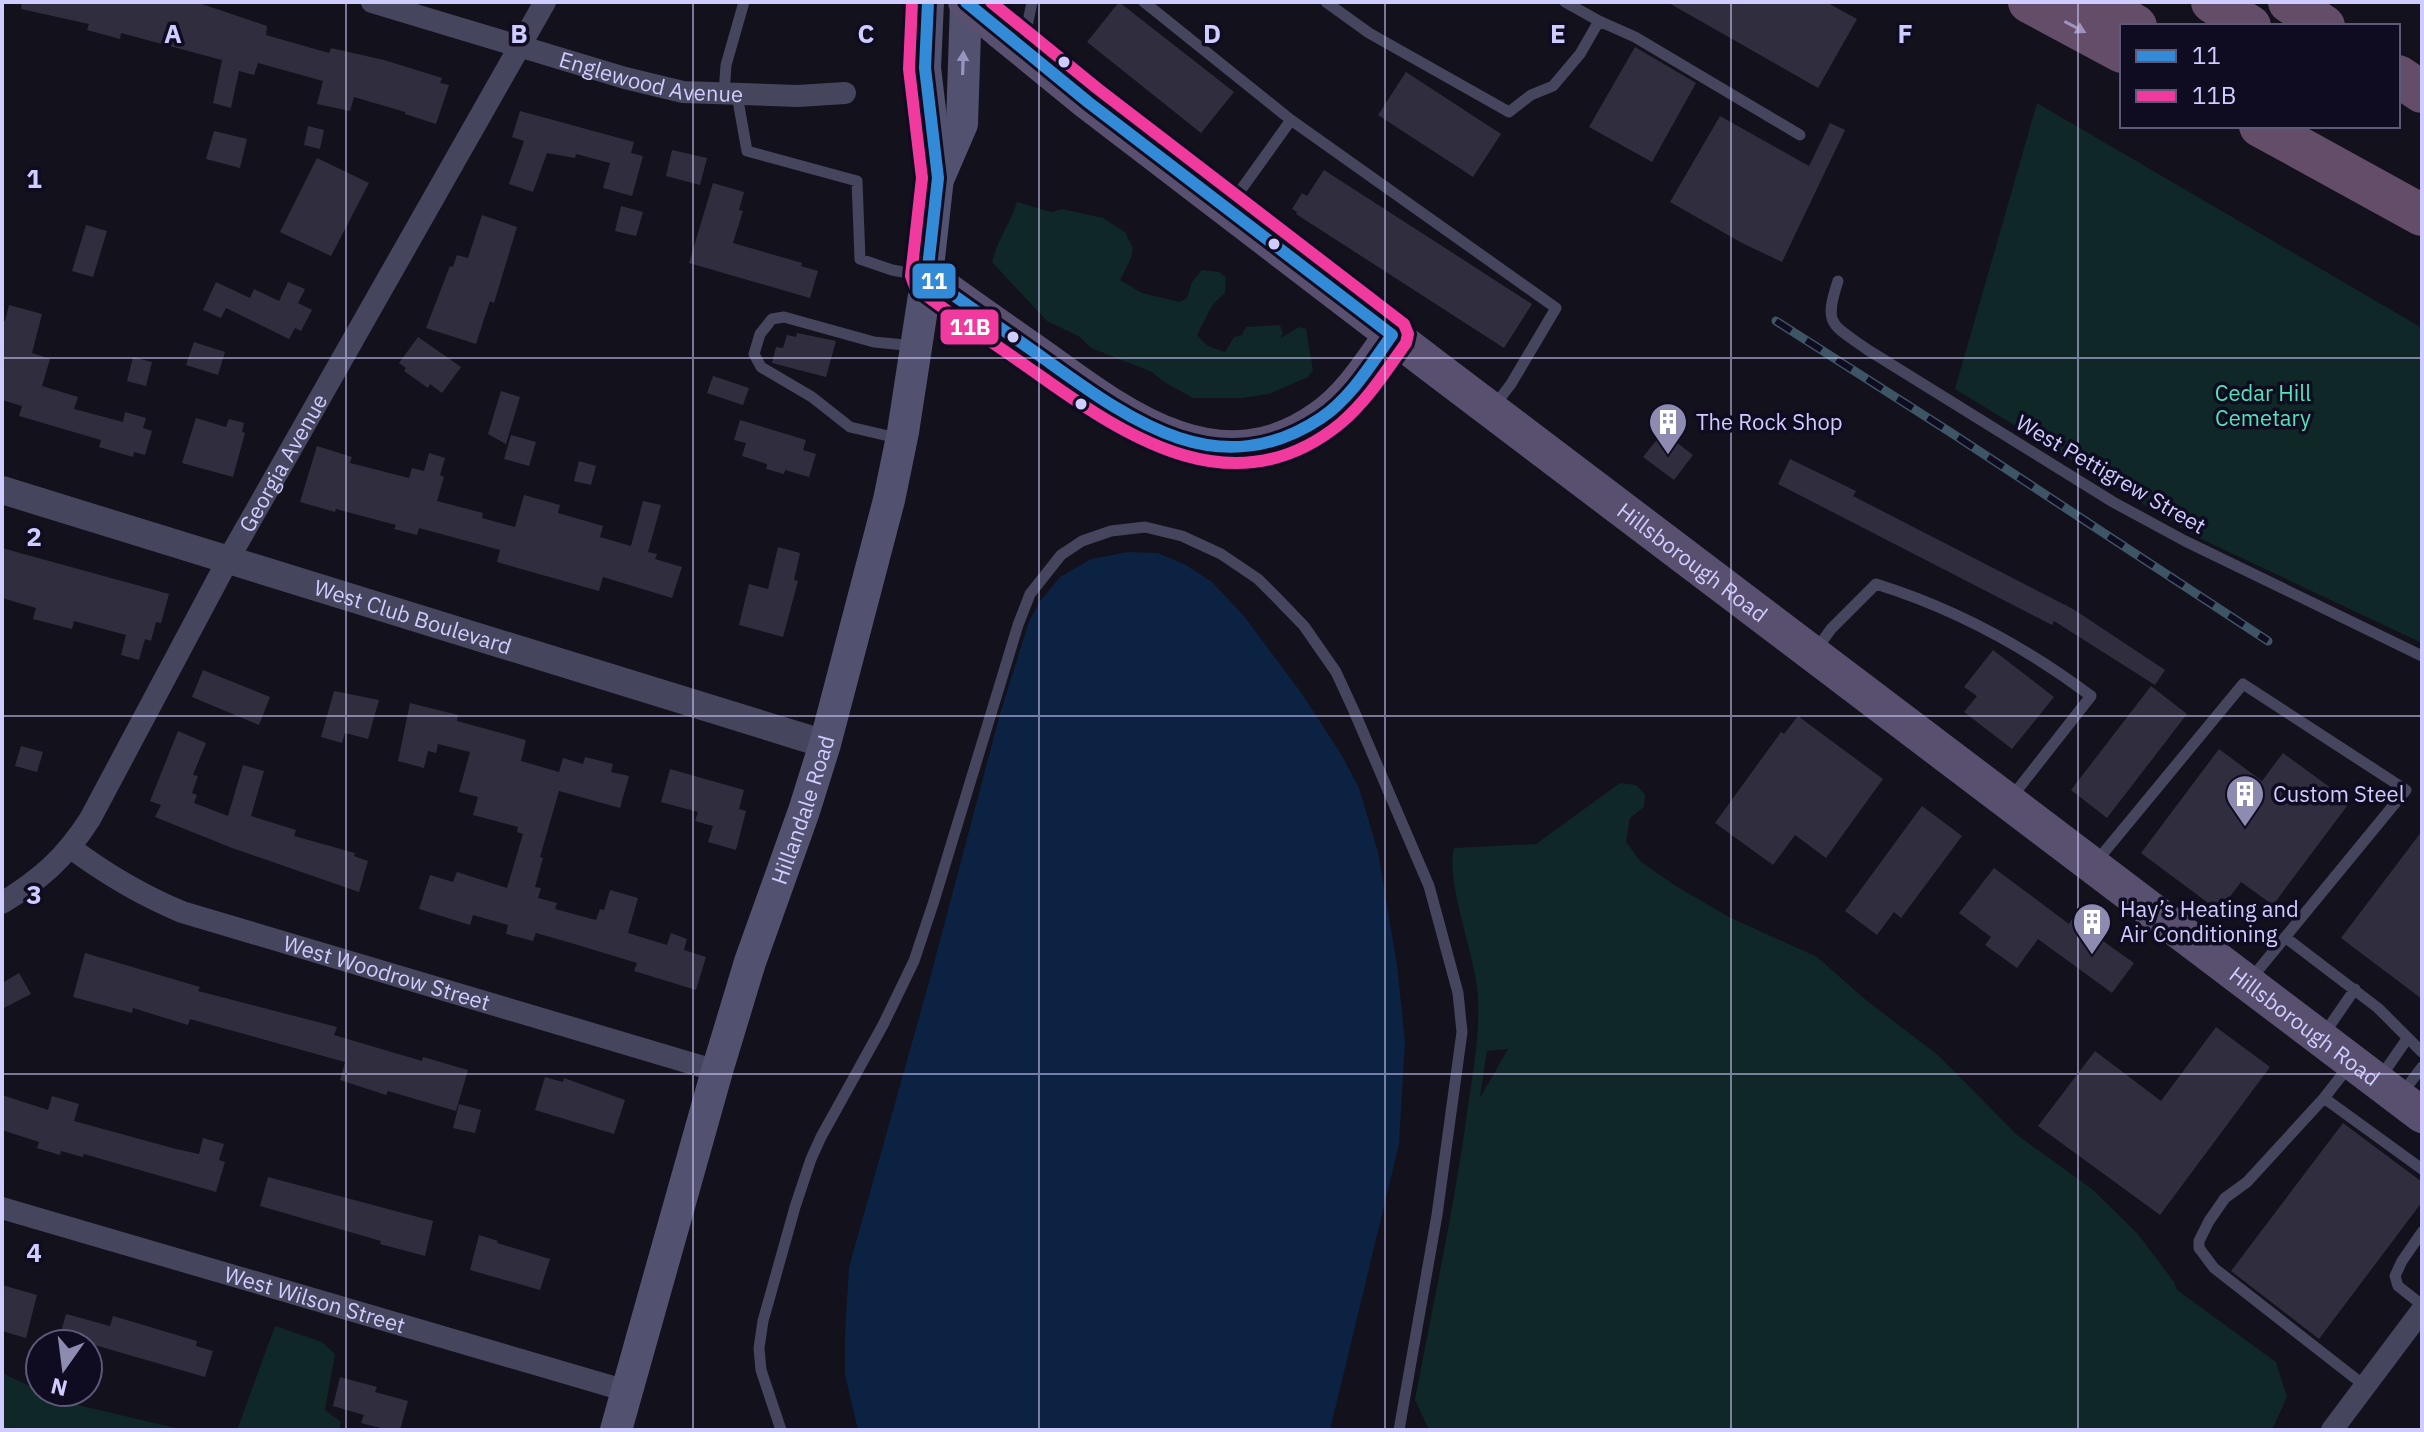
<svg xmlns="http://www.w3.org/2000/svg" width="2424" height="1432" font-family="'IBM Plex Sans',sans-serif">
<rect width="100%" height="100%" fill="#12111c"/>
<path fill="#0f2726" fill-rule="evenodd" d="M2037,103L2422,328V643L2197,537L1955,389Z
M1017,202L1051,212L1062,209L1103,218L1125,232L1133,248L1131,258L1120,280L1142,293L1180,302L1187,298L1192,282L1202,270L1219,272L1226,277L1225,293L1213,304L1197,335L1208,346L1225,352L1234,337L1242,335L1246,327L1280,325L1283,333L1281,338L1299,327L1306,329L1313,370L1308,377L1269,394L1242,398H1193L1164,382L1152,372L1091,348L1080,337L1047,321L992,262C998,238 1010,224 1017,202Z
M1620,783L1636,785L1645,794L1644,807L1630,818L1626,842L1641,862L1676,886L1729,917L1817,957L1866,1000L1939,1056L2017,1135L2092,1189L2138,1234L2174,1282L2177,1290L2276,1362L2287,1397L2272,1430H1429L1415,1400C1433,1303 1455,1205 1468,1106C1473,1071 1480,1033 1478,997C1476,955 1445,884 1454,848L1536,844ZM1508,1049L1481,1096H1480L1487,1051Z
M275,1326L322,1342L335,1354L325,1410L341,1422L339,1430H237Z
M2,1373L61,1401L184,1430H2Z"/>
<path fill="#0b2242" d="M1128,552L1158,553L1186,565L1212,582L1244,616L1302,694L1341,754L1359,788L1378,852L1397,965L1405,1041L1399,1144L1330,1430H858L845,1375V1334L849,1267L929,982L1000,714L1029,621L1041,600L1060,577L1091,559Z"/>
<path fill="#302e3e" d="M22,2H196L267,26L266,35L329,53L331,48L384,60L442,78L440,83L449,85L436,124L405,114V112L354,97L350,111L317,104L323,81L258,63L254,75L239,71L231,108L213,103L222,60L121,33L120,39L87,30L89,24L21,9Z
M1119,2L1234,92L1201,133L1087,42Z
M1667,2H1826L1857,19L1818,88Z
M1635,47L1696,83L1652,162L1589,127Z
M1406,72L1501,134L1473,177L1378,115Z
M520,111L634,142L631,153L643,156L632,196L603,188L610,163L576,154L575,158L547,153L533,192L509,184L524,141L512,137Z
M1720,116L1809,166L1830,123L1845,130L1782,262L1742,243L1670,202Z
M308,126L324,130L320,149L304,145Z
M214,131L247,139L240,168L206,159Z
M672,150L707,158L700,185L666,176Z
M317,158L369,183L331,256L280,232Z
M1324,170L1532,304L1504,348L1296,214L1297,212L1292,209L1302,193L1307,196Z
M713,183L744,192L739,210L743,211L733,243L802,263L801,266L818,271L810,298L689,263Z
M621,206L643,212L636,236L615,231Z
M482,215L517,227L494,303L490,301L476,344L426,328L450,266L453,267L457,255L468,258Z
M86,225L107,231L93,277L72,271Z
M216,282L250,298L254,289L279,301L288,282L305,289L298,303L312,310L301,331L295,328L289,339L226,308L221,318L203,310Z
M9,305L42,314L32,353L50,359L42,386L78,397L74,409L123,422L125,412L146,418L143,428L152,431L145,455L134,452L133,457L99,447L101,440L19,416L22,406L2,400V320L5,321Z
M797,333L836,341L826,377L772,363L776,347L783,348L787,335L796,337Z
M418,337L461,367L442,393L430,384L428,388L404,371L406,368L399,363Z
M194,342L225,352L218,375L186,365Z
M133,357L152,362L146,386L127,381Z
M713,376L749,388L743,405L707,393Z
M501,391L520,397L506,444L488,434Z
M196,418L226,427L229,419L244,423L242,432L245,433L233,477L182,463Z
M740,420L806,440L803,450L816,454L809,477L785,470L784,474L766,469L767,464L742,456L746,443L734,440Z
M1663,432L1693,455L1674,480L1643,457Z
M511,435L536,442L529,466L504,459Z
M317,446L352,457L350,463L409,478L412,468L424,471L429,453L445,458L440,475L444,477L437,501L483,513L482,518L515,527L524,495L560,505L558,513L603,526L600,537L631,546L643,501L661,505L648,552L657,554L655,559L682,567L672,598L603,577L599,591L497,562L500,550L419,528L417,535L394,529L396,525L336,509L335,512L300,502Z
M1790,459L1856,491L1853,496L2073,609L2165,670L2155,685L2054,621L2052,625L1778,484Z
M579,461L596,466L591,485L574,481Z
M778,547L800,553L794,580L798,581L783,637L739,625L749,584L768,589Z
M2,548L169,594L161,623L156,622L151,641L145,639L139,660L121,655L126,635L74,621L72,629L33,619L36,608L2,598Z
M1993,650L2054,697L2012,749L1964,712L1977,696L1964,687Z
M203,670L270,697L259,725L192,697Z
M2151,686L2187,714L2107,818L2071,790Z
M334,691L379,700L368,739L345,733L342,743L321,737Z
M410,703L458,715L457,721L526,740L521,761L559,772L563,758L583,764L585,757L613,764L611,772L629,776L620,808L559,791L540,857L543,858L535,887L541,888L538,898L557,903L555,909L596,920L600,909L604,910L610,890L638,898L628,933L667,945L671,933L687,939L684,950L706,957L696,990L634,971L637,963L571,943L536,933L533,941L506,934L508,925L473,915L470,925L419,909L430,875L453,882L457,872L507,888L523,834L517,832L518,827L473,815L478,797L459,792L470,752L438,744L436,753L428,751L424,768L398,761Z
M1798,716L1883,779L1826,858L1795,835L1773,865L1715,823L1781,732L1784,734Z
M178,731L206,743L193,775L198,776L192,793L197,795L194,803L228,816L243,765L264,771L251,816L296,830L294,836L355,853L354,856L368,861L359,892L232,848L155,817L161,805L150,801Z
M21,746L43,752L37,772L15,766Z
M2219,749L2262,781L2283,753L2350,802L2273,905L2241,882L2219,911L2141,853Z
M670,769L744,790L739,809L746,811L736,850L708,842L713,826L695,821L698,812L661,802Z
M1922,806L1962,836L1901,918L1894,912L1877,935L1845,911Z
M2422,831V999L2341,938Z
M1994,868L2069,924L2072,919L2134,963L2112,993L2038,939L2017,968L1985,945L1991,937L1959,913Z
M85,953L200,987L198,991L337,1027L334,1035L422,1061L423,1057L468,1070L456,1111L388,1091L386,1095L340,1080L345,1062L190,1019L188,1025L133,1008L132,1013L73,997Z
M19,973L31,994L2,1009V983Z
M2216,1027L2270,1067L2160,1215L2038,1126L2095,1051L2161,1101Z
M545,1077L563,1082L564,1078L625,1100L614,1134L535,1110Z
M2,1095L48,1110L52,1096L79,1104L74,1121L176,1149L199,1154L203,1138L224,1144L219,1160L225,1162L216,1192L84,1154L83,1157L61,1151L60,1155L37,1148L39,1142L2,1130Z
M459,1104L481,1110L475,1133L453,1128Z
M2343,1123L2422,1182V1202L2319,1339L2231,1271Z
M268,1177L433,1221L425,1256L380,1244L381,1241L260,1206Z
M479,1235L498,1241L497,1243L550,1259L540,1290L470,1270Z
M2,1285L37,1295L26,1338L2,1331Z
M66,1314L110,1326L113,1316L197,1341L196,1346L213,1351L205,1377L60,1335Z
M340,1377L377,1387L375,1392L408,1401L400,1430H388L361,1423L364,1415L333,1406Z"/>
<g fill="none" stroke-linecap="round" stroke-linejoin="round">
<path stroke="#45455d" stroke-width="11" d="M1144,2L1291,120L1556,308L1511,384L1495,405
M1326,2L1369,33L1509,112L1531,95L1553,86L1580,54L1599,21
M1565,2L1599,21L1635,37L1800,135
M1024,41L1032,2
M724,94L726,65L744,2
M737,95L747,151L857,181L860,259L892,270L925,276
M1230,205L1291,120
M1838,281C1823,326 1832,324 1868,350L2113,502L2185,541L2422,656
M897,438L850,427L812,397L761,367L754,354L760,334L772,319L784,317L874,342L915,346
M1816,650L1831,629L1876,584C1953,608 2027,648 2091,696L2011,798
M2096,862L2243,684L2406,790L2250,980
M2285,937L2378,1008L2422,1052
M2324,1034L2355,989
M2349,1066L2324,1098L2247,1182L2225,1198L2209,1221L2199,1241V1248L2214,1268L2365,1386
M2380,1078L2407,1039
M2403,1092L2422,1067
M2324,1098L2422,1169
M2422,1232L2402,1261L2395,1276L2398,1286L2422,1305
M781,1430L761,1370L759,1348L763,1321L795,1207L811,1159L821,1137L883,1025L914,961L934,901L1018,625L1030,594L1061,555L1082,541L1111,531L1145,527L1182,536L1221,554L1258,579L1277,598L1304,626L1336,672L1354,711L1429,886L1458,993L1462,1032L1437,1215L1399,1430"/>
<g stroke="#45455d" stroke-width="22">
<path id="s1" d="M372,2L625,78L683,92L798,96L845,93"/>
<path id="s2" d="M71,848C106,874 141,895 182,912L717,1071"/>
<path id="s3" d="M2,903C41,879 65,858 90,819L229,558L545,2"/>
<path id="s4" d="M2,1208L627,1391"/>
<path d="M2332,1430L2422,1310"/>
</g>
<path stroke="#45455d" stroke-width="28" id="s5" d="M2,490L825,744"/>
<g stroke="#525270" stroke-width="32">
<path d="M940,175L962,124L966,2"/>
<path id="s6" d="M616,1430L717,1071L750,962L804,811L825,744L889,500L903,432L927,276L938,178L925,68L928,2"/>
</g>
<g stroke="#594f6e" stroke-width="36">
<path id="s7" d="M1001,31L1088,102L1437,369L2422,1115"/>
<path d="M927,276C967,305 1007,333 1047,361C1129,421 1222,489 1321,418C1351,397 1371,364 1392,335"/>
</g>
<path stroke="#644d68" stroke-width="42" d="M2029,2L2122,52
M2097,2L2136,26
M2212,2L2250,26
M2289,2L2324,26
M2398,76L2422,92
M2260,126L2422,215"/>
<defs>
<path id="rail" d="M1776,321L1950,432L2268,641"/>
</defs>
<use href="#rail" stroke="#3e5565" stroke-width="9"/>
<use href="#rail" stroke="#0f0c21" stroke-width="6" stroke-dasharray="18" stroke-linecap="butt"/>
<path stroke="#594f6e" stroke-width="36" d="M966,2L1001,31"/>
<defs>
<path id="bus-1" d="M928,2L925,68L938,178L927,276C966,305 1007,332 1046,360C1131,421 1219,486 1321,418C1351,398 1371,364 1392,335L1088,102L966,2"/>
<path id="bus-2" d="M912,2L909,69L922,178L911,276L915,287C955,318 998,346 1039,375C1130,440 1237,509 1341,423C1367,401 1386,371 1406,343L1408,334L1404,324L1098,89L991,2"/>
</defs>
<use href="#bus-1" stroke="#0f0c21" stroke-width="18"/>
<use href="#bus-2" stroke="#0f0c21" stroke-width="18"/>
<use href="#bus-1" stroke="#338bd7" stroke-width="12"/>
<use href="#bus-2" stroke="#f13a9d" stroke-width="12"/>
</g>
<defs><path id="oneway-solid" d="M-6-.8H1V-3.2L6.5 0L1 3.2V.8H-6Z" transform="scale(2)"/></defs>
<use fill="#9f93bb" href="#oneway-solid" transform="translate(2075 27) rotate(28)"/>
<use fill="#9795bf" href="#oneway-solid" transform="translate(963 63) rotate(-88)"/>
<path fill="none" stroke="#cfccff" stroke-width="2" stroke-opacity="0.55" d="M346,2V1430M693,2V1430M1039,2V1430M1385,2V1430M1731,2V1430M2078,2V1430M2,358H2422M2,716H2422M2,1074H2422"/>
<defs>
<symbol id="building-pin" viewBox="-11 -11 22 30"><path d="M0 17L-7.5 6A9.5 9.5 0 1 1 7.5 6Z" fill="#8d8bb0" stroke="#0f0c21"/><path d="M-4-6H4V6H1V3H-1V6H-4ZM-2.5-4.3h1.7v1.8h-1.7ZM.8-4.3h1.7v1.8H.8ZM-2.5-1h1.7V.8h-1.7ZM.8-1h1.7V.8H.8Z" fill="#fff"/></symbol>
</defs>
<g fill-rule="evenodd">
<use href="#building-pin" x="1646" y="400" width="44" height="60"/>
<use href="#building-pin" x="2223" y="772" width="44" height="60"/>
<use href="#building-pin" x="2070" y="900" width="44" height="60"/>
</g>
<g fill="#cfccff" stroke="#0f0c21" stroke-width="3">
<circle cx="1064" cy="62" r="7"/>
<circle cx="1274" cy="244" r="7"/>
<circle cx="1013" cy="337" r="7"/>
<circle cx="1081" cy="404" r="7"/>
</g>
<g text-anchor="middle" stroke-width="7" stroke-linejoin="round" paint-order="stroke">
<g font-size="22" fill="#cfccff" stroke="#0f0c21">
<text dy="8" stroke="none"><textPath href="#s1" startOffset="290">Englewood Avenue</textPath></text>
<text dy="8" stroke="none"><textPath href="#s3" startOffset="528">Georgia Avenue</textPath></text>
<text transform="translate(2111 474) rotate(30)" y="8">West Pettigrew Street</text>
<text dy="8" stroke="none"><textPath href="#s7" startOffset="872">Hillsborough Road</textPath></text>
<text dy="8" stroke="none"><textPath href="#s5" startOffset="430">West Club Boulevard</textPath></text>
<text dy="8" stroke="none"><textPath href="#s6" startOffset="648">Hillandale Road</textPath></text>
<text dy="8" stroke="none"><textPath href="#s2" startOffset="342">West Woodrow Street</textPath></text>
<text dy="8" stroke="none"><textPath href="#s7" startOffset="1640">Hillsborough Road</textPath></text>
<text dy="8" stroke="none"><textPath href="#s4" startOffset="326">West Wilson Street</textPath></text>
</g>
<g font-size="22" fill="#54e3b9" stroke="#0f0c21">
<text x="2263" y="401">Cedar Hill<tspan x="2263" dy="25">Cemetary</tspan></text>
</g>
<g font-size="22" fill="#cfccff" stroke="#0f0c21" text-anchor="start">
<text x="1696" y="430">The Rock Shop</text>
<text x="2273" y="802">Custom Steel</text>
<text x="2120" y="917">Hay’s Heating and<tspan x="2120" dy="25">Air Conditioning</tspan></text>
</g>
</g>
<g font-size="26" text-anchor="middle" font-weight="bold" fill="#cfccff" stroke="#0f0c21" stroke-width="7" stroke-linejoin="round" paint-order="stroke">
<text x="173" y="43">A</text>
<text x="519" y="43">B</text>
<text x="866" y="43">C</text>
<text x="1212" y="43">D</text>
<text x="1558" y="43">E</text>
<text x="1905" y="43">F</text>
<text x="34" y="188">1</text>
<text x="34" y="546">2</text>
<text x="34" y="904">3</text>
<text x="34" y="1262">4</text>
</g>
<g stroke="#0f0c21" stroke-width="3">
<rect x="911" y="262" width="46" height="38" rx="8" fill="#338bd7"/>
<rect x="939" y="308" width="61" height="38" rx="8" fill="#f13a9d"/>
</g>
<g font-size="22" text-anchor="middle" font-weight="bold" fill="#fff">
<text x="934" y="289">11</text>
<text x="970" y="335">11B</text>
</g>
<rect width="2424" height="1432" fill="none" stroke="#cfccff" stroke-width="8"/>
<rect x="2120" y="24" width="280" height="104" fill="#0f0c21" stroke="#5c597a" stroke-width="2"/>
<rect x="2136" y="50" width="40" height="12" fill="#338bd7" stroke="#5c597a" stroke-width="2"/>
<text x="2192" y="64" font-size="24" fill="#cfccff">11</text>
<rect x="2136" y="90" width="40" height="12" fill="#f13a9d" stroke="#5c597a" stroke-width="2"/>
<text x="2192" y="104" font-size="24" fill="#cfccff">11B</text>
<g transform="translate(64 1368) rotate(194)"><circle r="38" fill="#0f0c21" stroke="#5c597a" stroke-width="2"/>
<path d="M0-6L14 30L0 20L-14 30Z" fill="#8d8bb0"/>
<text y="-12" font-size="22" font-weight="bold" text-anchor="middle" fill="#cfccff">N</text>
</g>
</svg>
